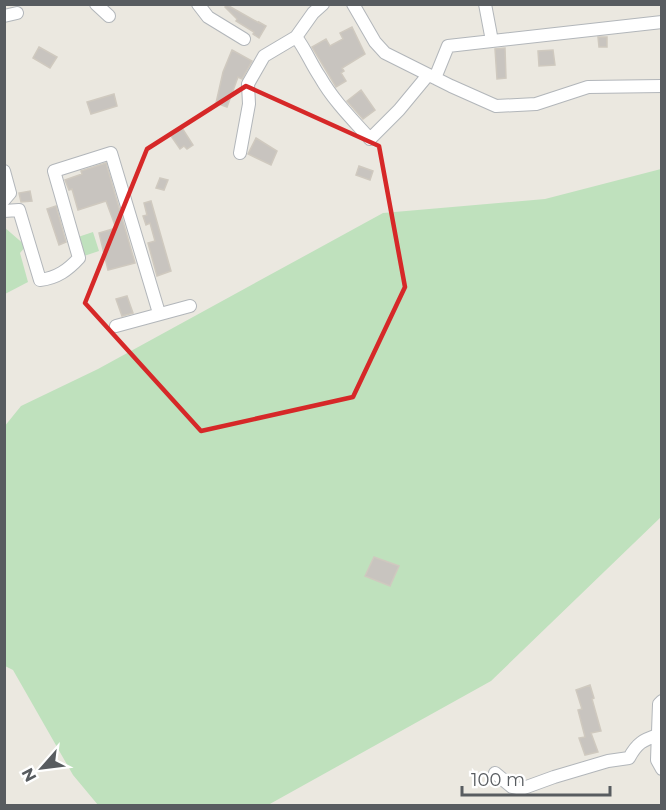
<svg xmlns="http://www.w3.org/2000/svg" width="666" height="810" font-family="Montserrat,sans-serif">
<rect width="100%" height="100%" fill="#ebe8e0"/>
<path fill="#bfe1bd" d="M661,169V517L491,681L268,805H98L73,775L13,670L5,666L4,427L21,406L98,369L383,213L545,199Z
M4,227L26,246L20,253L28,282L5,294Z
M93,232L99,251L84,256L78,237Z"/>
<path fill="#c8c4bf" stroke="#cfc9bf" stroke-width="1.5" d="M227,5L259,23V22L266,26L259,38L253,34L254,32L236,21L237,19L225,7Z
M352,27L365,54L342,68L344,71L341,73L346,81L336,87L312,47L326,39L330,46L343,39L340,33Z
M598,37H607V47H599Z
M39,47L57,57L50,68L33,58Z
M505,48L506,78L497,79L495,49Z
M232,50L252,61L242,79L238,77L227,107L216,103L223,72Z
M553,50L555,65L539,66L538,51Z
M361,90L375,110L363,119L347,101Z
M114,94L117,106L91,114L87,102Z
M182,128L193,145L187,149L184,146L180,149L171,136Z
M256,138L277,151L271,165L248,154Z
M106,163L135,263L108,270L99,233L116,228L106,201L78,210L72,189L69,190L65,180L82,174L81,171Z
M359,166L373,171L370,180L356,175Z
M160,178L168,180L164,190L156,188Z
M30,191L32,201L21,202L19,193Z
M151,201L171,271L157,276L148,243L155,241L150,223L146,225L143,216L147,215L144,203Z
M56,206L66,242L59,245L47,209Z
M127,296L133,313L122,316L116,299Z
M374,557L399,566L390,586L365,576Z
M590,685L594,698L592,699L601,731L591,733L598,752L585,755L579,738L585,737L578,710L582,709L576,690Z"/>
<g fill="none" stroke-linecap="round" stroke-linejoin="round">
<defs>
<path id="minor" d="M96,4L109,16
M198,4L208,17L244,39
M323,4L313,13L296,37C306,50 311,64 320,77C333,100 352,119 370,139L399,110L428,75
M353,4L375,42L385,53L451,86L496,106L536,104L588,87L662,86
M485,4L492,41
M4,16L17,13
M435,78L448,46L662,22
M240,153L249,104L248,84L264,56L296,37
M4,171L10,193L4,200
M4,211L19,210L40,280C57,278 68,270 79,258L54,171L111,153L159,313
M116,326L190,306
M662,701L659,704L657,760L662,769
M495,773L512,787L521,789L554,777L608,761L629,758C637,743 643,740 658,735"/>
</defs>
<use href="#minor" stroke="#b2b6ba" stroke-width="14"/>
<use href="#minor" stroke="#fff" stroke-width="12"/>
</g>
<path fill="none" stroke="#d62828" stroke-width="4.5" stroke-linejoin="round" d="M246,86L379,146L405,287L353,397L201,431L85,303L147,149Z"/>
<rect width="666" height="810" fill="none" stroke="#585c60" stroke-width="12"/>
<g transform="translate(42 768) rotate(242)" stroke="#ffffff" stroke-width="4.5" paint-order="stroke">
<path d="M0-4.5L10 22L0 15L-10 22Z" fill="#585c60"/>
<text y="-9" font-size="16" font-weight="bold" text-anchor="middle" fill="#585c60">N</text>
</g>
<path d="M462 786v9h148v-9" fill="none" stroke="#585c60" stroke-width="3"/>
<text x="471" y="786" font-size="18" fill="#585c60" stroke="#ffffff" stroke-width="4.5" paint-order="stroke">100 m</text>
</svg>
